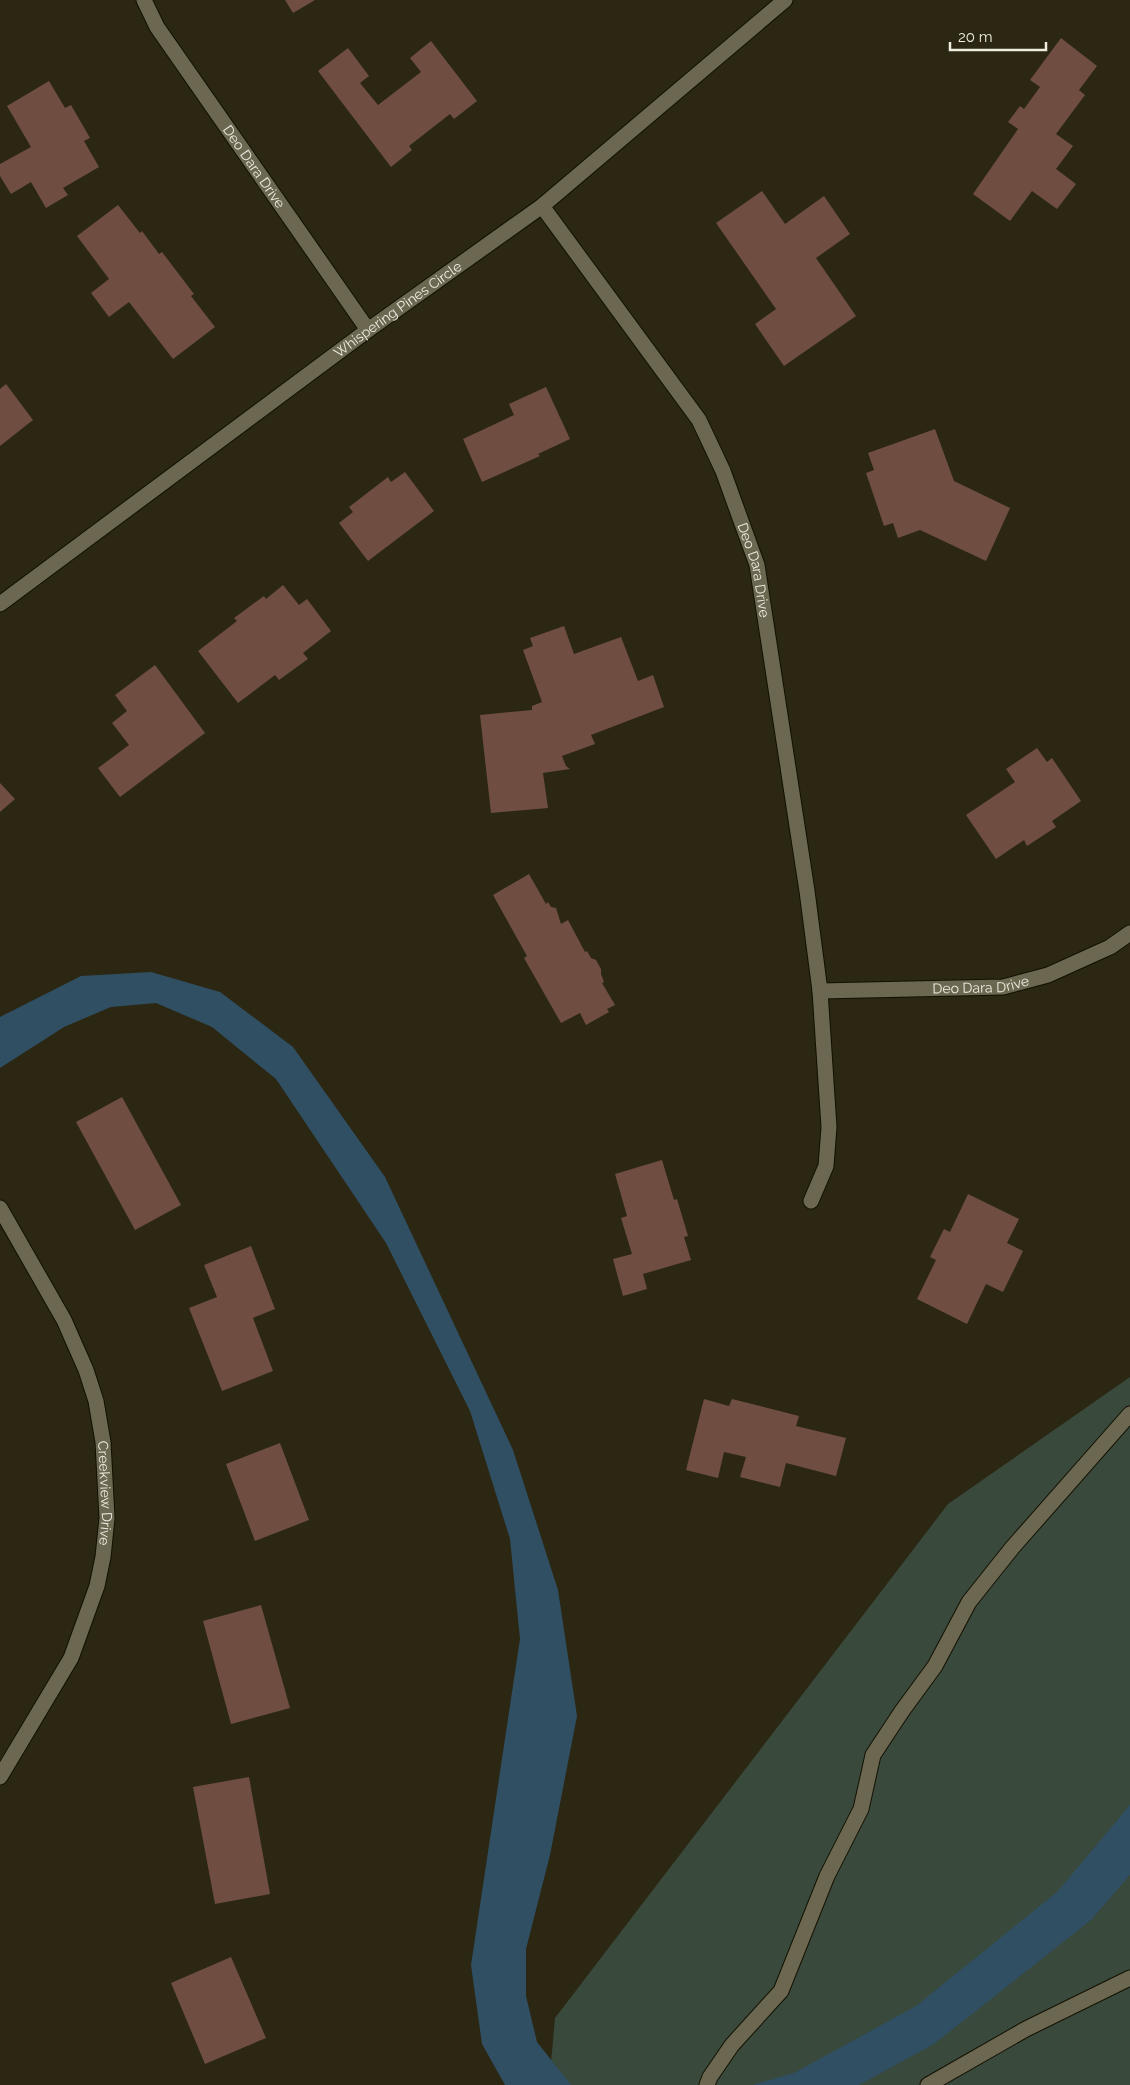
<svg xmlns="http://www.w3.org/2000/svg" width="1130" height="2085" font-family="Raleway,sans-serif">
<rect width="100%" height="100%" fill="#2b2713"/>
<path fill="#39493b" d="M1130,1377V2085H549L555,2018L948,1504Z"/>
<path fill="#304f63" d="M151,972L220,992L293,1047L385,1177L513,1450L558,1590L577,1716L550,1855L526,1949V1996L537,2042L571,2085H505L482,2044L471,1965L520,1639L510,1539L470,1411L386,1243L276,1079L212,1027L156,1003L111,1007L64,1027L0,1068V1017L81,976Z
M1130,1805V1875L1091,1920L934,2044L859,2085H753L794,2073L916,2006L1057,1892Z"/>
<path fill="#6f4e41" d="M285,0H315L293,13Z
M1061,38L1097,66L1079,90L1085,95L1056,134L1073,146L1056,169L1076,184L1057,209L1032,191L1010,221L973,194L1018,129L1008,122L1020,106L1024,109L1040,87L1030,80Z
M431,41L477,101L454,119L450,114L409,146L412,150L391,167L318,71L348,48L369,76L360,83L378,105L421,72L410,58Z
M49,81L65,108L71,105L90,138L84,141L99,167L63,188L68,195L46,208L31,182L11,194L0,176V164L31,147L7,106Z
M762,191L785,224L824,196L850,234L816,258L856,316L784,366L755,324L776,309L716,223Z
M118,205L140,233L142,231L159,254L162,252L194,294L191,296L215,327L173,359L129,302L109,317L91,293L109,279L77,236Z
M6,384L33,420L0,446V389Z
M546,387L570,439L538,454L540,456L482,482L463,439L514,415L509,404Z
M935,429L954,481L1010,508L986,561L920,530L898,538L893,523L884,526L866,473L874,470L868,453Z
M405,472L434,511L368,561L339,523L353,512L349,507L388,477L391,482Z
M283,585L299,605L307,599L331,631L303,653L308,659L279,680L275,675L238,703L198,651L237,621L234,618L264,596L266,599Z
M564,626L574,654L621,637L638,681L653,675L664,707L591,735L595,744L562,756L566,766L570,769L543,773L548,808L491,813L480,715L532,710V706L542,702L523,650L533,646L530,638Z
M155,665L205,733L120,797L98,768L129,745L112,723L127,711L115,695Z
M1037,748L1047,762L1052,758L1081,801L1052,821L1056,827L1027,846L1024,840L996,859L966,815L1015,782L1006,769Z
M0,783L15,799L0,812Z
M529,874L546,904L548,902L551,907L556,908L561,924L568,920L585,952L587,951L591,958L596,960L601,969V974L604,982L602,983L615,1005L607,1009L609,1012L586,1025L580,1013L561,1023L524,958L527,956L493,895Z
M122,1097L181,1205L135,1230L76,1122Z
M662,1160L674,1200L677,1199L688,1236L684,1237L691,1260L643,1274L647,1289L623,1296L613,1259L632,1254L621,1218L627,1216L615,1174Z
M968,1194L1019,1219L1007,1243L1023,1251L1003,1292L986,1284L967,1324L917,1299L936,1260L930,1257L944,1229L950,1232Z
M251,1246L275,1309L253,1318L273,1371L222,1391L189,1308L217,1297L204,1265Z
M704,1399L729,1406L732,1399L799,1416L796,1426L846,1438L836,1476L786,1463L780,1487L740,1477L746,1457L724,1452L718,1478L686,1470Z
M280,1443L309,1520L255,1541L226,1464Z
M261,1605L290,1708L231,1724L203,1621Z
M249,1777L270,1894L215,1904L193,1787Z
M231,1957L266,2038L205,2064L171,1983Z"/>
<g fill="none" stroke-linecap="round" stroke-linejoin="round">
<defs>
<path id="lane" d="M707,2085L710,2077L732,2045L781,1991L827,1876L861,1809L873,1755L902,1711L935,1666L969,1602L1012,1548L1130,1414
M928,2085L1026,2029L1130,1978"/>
<g id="street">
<path id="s1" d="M144,0L157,27L368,330"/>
<path id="s2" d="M542,206L699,420L723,471L757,565L807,891L820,991L829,1127L826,1166L811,1201"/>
<path id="s3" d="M0,604L368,330L542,206L785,0"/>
<path id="s4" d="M820,991L1003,987L1048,975L1110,947L1130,933"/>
<path id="s5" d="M0,1208L64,1320L86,1370L96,1401L103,1442L107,1518L103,1557L97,1586L71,1658L0,1777"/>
</g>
</defs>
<use href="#lane" stroke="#131001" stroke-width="17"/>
<use href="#street" stroke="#131001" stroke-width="17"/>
<use href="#lane" stroke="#6b6751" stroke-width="15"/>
<use href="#street" stroke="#6b6751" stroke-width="15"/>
</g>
<g text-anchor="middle" stroke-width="4" stroke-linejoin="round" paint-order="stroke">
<g font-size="14" fill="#efece0" stroke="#2b2713">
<text dy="5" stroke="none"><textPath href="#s1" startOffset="200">Deo Dara Drive</textPath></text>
<text dy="5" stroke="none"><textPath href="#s3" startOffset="495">Whispering Pines Circle</textPath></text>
<text dy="5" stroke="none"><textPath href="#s2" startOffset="426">Deo Dara Drive</textPath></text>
<text dy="5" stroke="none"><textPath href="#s4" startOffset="161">Deo Dara Drive</textPath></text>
<text dy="5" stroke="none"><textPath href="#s5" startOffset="309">Creekview Drive</textPath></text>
</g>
</g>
<path d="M950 42v8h96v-8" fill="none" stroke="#efece0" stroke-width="2.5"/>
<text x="958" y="42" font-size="15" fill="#efece0" stroke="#2b2713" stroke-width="4" paint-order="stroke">20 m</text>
</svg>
